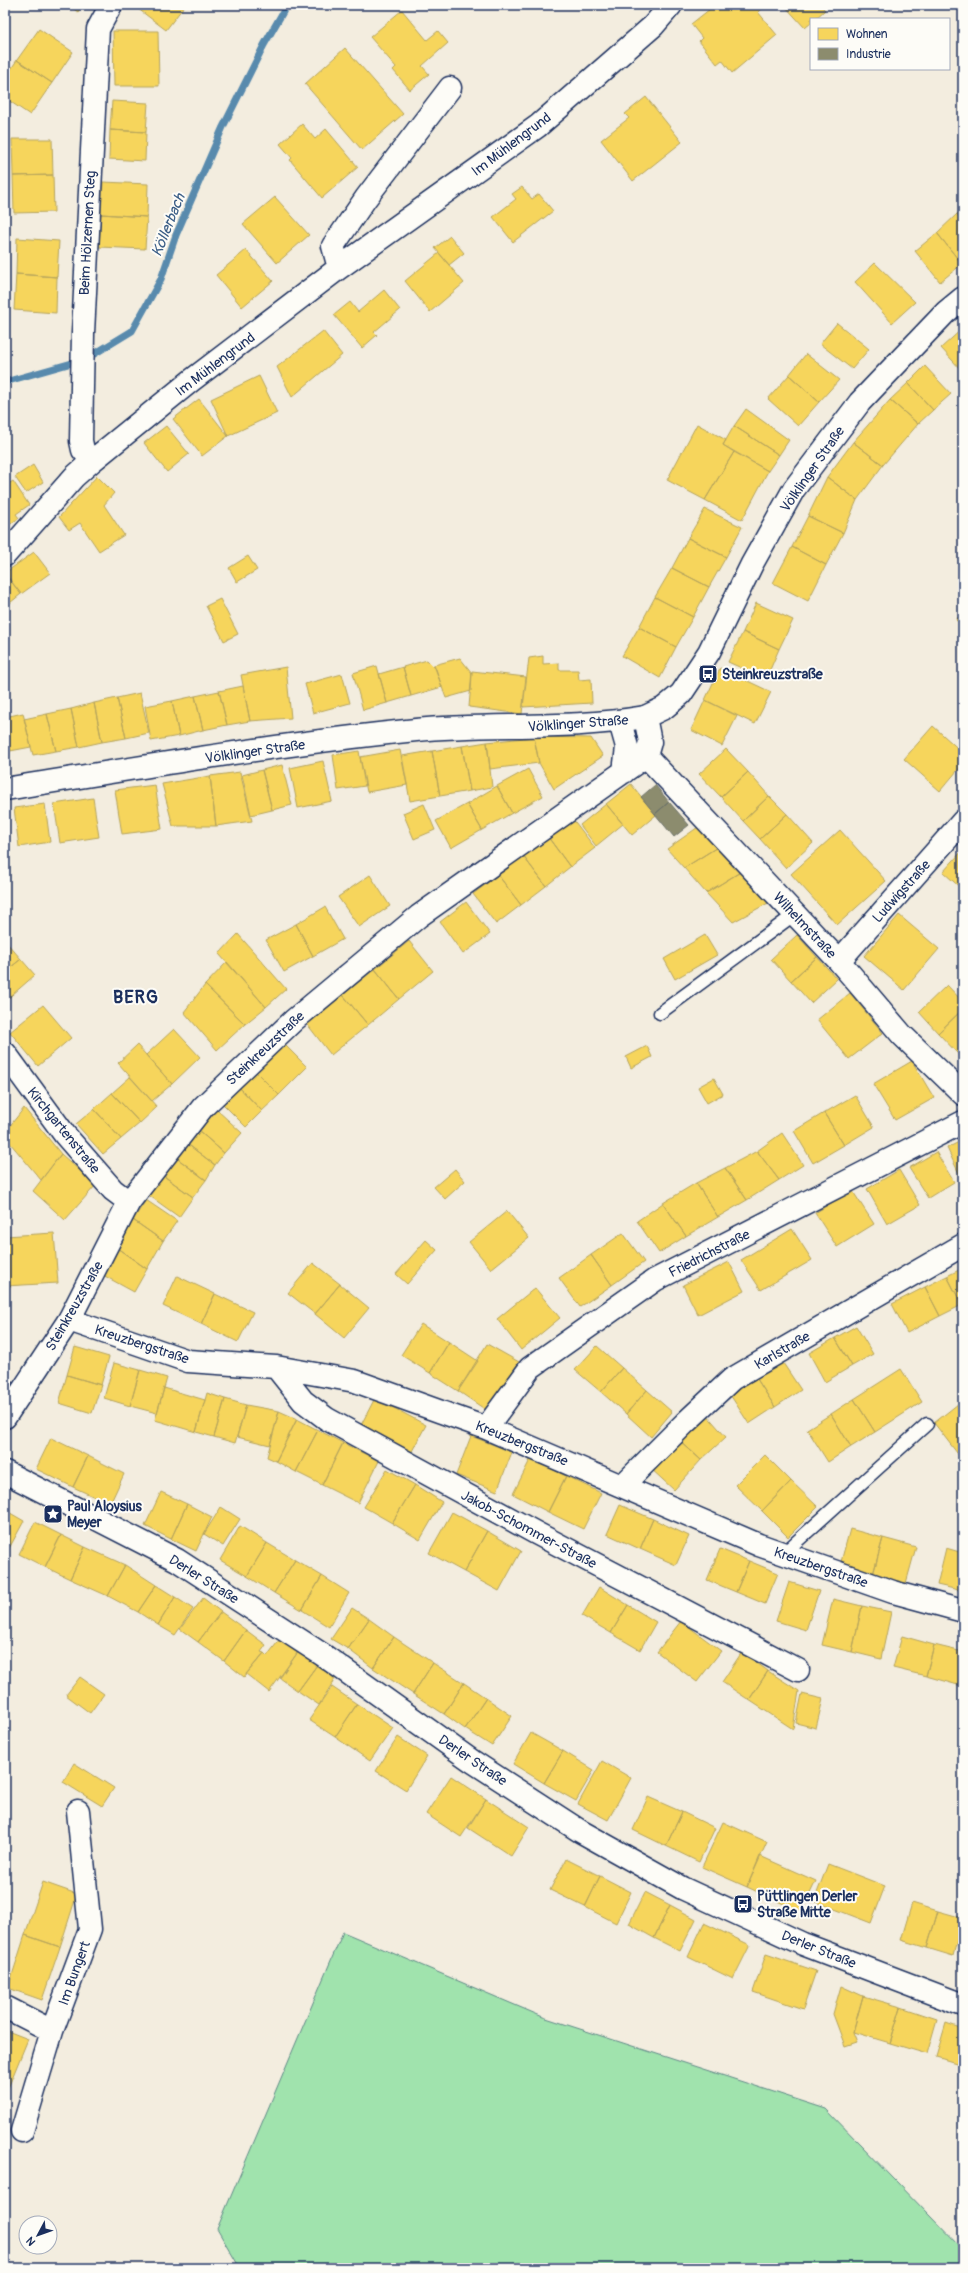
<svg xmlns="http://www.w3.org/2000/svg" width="968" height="2273" font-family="Pangolin,sans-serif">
<rect width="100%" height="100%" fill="#f3eddf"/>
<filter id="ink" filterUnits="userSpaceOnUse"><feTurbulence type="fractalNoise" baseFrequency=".025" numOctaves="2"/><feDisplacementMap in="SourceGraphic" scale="8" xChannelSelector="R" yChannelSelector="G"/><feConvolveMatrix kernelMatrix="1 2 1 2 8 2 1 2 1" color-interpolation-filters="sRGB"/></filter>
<g filter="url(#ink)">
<path fill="#a0e3ad" stroke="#5e8986" d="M343,1932L543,2017L826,2109L963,2250V2268H240L217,2229Z"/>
<path fill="#f6d55c" stroke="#b4a35d" d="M68,5H82L78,12Z
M133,5H185L166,30Z
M715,5H767L758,12L777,35L732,73L722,60L717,64L699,41L702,38L691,24Z
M784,5H820L825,10L815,19H811V23L805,28Z
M402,10L427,40L438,31L448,43L422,66L429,74L410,90L393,70L396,67L370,37Z
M39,29L73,52L52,83L17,60Z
M113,31H158L159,86H114Z
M345,48L403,114L362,150L305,84Z
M17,60L52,83L30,115L5,98V78Z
M646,97L682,142L633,181L601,140L629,118L625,114Z
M112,101L148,103L146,132L110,130Z
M302,124L315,139L326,129L358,167L322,198L290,160L292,158L280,144Z
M110,130L146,132L145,161L109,159Z
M12,139H52L53,175L13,176Z
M53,175L54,212L14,213L13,176Z
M103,182L148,184L147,217L101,214Z
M522,187L532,199L539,194L553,211L513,242L493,217L516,199L512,194Z
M275,197L309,235L277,263L243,224Z
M963,208V221L957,214Z
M101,214L147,217L145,249L99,247Z
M957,214L963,221L962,264L937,233Z
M937,233L962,264L940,282L915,251Z
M450,236L464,253L449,265L435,248Z
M17,238L59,241L57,277L16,274Z
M246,250L273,281L242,307L216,275Z
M439,253L464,283L430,312L405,281Z
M875,263L915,302L892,323L855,282Z
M16,274L57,277L56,313L14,310Z
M384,290L400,310L374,332L377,335L362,348L334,315L350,302L358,312Z
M837,323L869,349L852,369L820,344Z
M963,328V372L941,348Z
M323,331L342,355L292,397L277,367Z
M806,354L839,380L819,402L789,375Z
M925,366L951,394L933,410L908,383Z
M789,375L819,402L798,426L768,399Z
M259,376L277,413L228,436L211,399Z
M908,383L933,410L918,424L890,400Z
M199,399L228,436L202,456L173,419Z
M890,400L918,424L883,465L853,442Z
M746,409L789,440L779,455L734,426Z
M697,424L726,440L723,445L734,452L705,500L667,480Z
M166,426L189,454L167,472L144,443Z
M734,426L779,455L768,471L723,445Z
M853,442L883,465L857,500L827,477Z
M734,452L768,471L742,520L705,500Z
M33,465L43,482L26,493L15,477Z
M97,476L114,493L104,505L124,535L99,551L80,523L69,530L59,517Z
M827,477L857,500L843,533L808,516Z
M13,481L29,505L16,514L19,518L5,528V486Z
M705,509L742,527L726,557L688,538Z
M808,516L843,533L826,565L792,547Z
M688,538L726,557L709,587L672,568Z
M792,547L826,565L808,601L773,583Z
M34,552L50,573L21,594L5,573Z
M248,556L257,570L237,582L229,568Z
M672,568L709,587L693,617L655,597Z
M9,579L21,594L5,607V582Z
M655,597L693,617L676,647L639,627Z
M220,599L238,634L224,641L206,606Z
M756,603L793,620L779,649L743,632Z
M963,612V626L956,620Z
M639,627L676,647L660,678L622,656Z
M743,632L779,649L766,679L728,662Z
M543,656V664L559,663V670H578L579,680L591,679L592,703L523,707L529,658Z
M460,658L472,673L471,691L446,698L434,665Z
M427,660L436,669L442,687L411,696L403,667Z
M377,666L387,703L363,710L353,673Z
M286,667L291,718L250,721L241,675Z
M403,667L411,696L387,703L379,674Z
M720,668L771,692L755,724L705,700Z
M472,671L526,677L522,714L469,707Z
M342,674L350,703L313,713L305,684Z
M243,686L250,721L227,725L219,691Z
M219,691L227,725L203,730L195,696Z
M140,693L149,733L126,738L117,698Z
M195,696L203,730L179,736L172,701Z
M117,698L126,738L102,742L94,703Z
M705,700L737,716L722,746L691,730Z
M172,701L179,736L151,741L145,706Z
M94,703L102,742L79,747L71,709Z
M71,709L79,747L56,751L47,714Z
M23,713L31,747L5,752V717Z
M47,714L56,751L33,755L24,719Z
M933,726L963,753V764L940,791L904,759Z
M534,737L591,738L603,756L554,789L539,763Z
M534,737L539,763L490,769L487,742Z
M487,742L492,787L470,791L462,746Z
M462,746L470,791L440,796L432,751Z
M726,749L748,772L721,797L699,774Z
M400,750L407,785L367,792L360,757Z
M359,751L365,786L338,790L333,755Z
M432,751L440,796L410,801L402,756Z
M323,761L332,801L298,808L290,768Z
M282,765L292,805L272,810L262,770Z
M528,769L543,796L512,813L497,786Z
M262,770L272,810L251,815L242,775Z
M240,772L252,821L216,826L210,776Z
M748,772L769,796L743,821L721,797Z
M210,776L216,826H173L162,784Z
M631,784L656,815L632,835L606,804Z
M155,785L162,829L122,834L115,790Z
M497,786L512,813L482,830L467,804Z
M769,796L787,814L760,839L743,821Z
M93,798L99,837L60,843L54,804Z
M45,804L50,842L19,847L14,808Z
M424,804L435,830L414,839L403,813Z
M467,804L482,830L451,848L436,821Z
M606,804L623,824L596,846L580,825Z
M787,814L813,843L786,868L760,839Z
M572,818L595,848L570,867L548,837Z
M701,825L719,846L684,868L667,849Z
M840,830L886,881L837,925L791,874Z
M548,837L570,867L546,886L523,856Z
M719,846L742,871L706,893L684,868Z
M963,850V890L943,872Z
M523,856L546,886L521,905L498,875Z
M742,871L770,902L733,922L706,893Z
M370,875L390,906L359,927L338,897Z
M498,875L521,905L496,924L473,894Z
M466,902L490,934L463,954L440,922Z
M325,907L343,939L313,956L296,924Z
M899,915L939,949L904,990L864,956Z
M296,924L313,956L284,972L266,940Z
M238,934L286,989L266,1007L219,954Z
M705,935L717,955L675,979L664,959Z
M797,935L817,957L791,981L771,959Z
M409,941L433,971L399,999L375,969Z
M6,942L21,959L5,972V944Z
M817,957L837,979L811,1003L791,981Z
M21,959L35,975L5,1001V972Z
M227,962L266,1007L245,1024L205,985Z
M375,969L399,999L368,1025L343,995Z
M205,985L245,1024L217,1050L184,1012Z
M947,985L963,1002V1009L938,1033L919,1012Z
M850,993L883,1033L849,1059L817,1020Z
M343,995L368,1025L331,1055L307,1024Z
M43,1005L71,1038L38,1066L10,1032Z
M963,1009V1049L958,1054L938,1033Z
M174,1029L200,1057L172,1084L146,1055Z
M282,1042L307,1067L279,1095L254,1070Z
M137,1045L172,1084L152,1101L118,1063Z
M647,1046L652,1057L631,1068L626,1057Z
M963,1049V1058L958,1054Z
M912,1061L934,1098L895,1120L873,1084Z
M254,1070L279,1095L262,1111L238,1086Z
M130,1077L157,1107L140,1123L112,1093Z
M714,1078L723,1094L707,1103L698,1087Z
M238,1086L262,1111L246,1127L221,1102Z
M112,1093L140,1123L121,1139L94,1109Z
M855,1095L874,1127L844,1145L824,1113Z
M24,1108L61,1154L41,1180L5,1137V1132Z
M94,1109L121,1139L103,1154L76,1124Z
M217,1110L242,1133L224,1153L198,1130Z
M824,1113L844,1145L813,1163L794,1131Z
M198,1130L224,1153L215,1165L186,1143Z
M782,1133L803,1165L779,1180L757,1151Z
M963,1140V1180H962L947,1148Z
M186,1143L215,1165L206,1180L174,1156Z
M757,1151L779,1180L747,1200L725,1168Z
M936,1152L954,1182L928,1198L909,1168Z
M61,1154L96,1185L65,1220L33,1191Z
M174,1156L206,1180L193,1197L161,1174Z
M725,1168L747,1200L718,1217L696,1183Z
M455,1169L465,1181L445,1199L434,1187Z
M899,1170L920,1205L887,1224L867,1189Z
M161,1174L193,1197L179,1217L147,1194Z
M696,1183L718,1217L686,1236L663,1203Z
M852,1190L874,1224L837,1247L815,1213Z
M146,1200L177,1221L163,1241L133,1220Z
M663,1203L686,1236L659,1253L637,1221Z
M507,1211L529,1238L491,1269L469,1242Z
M133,1220L163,1241L147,1269L117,1248Z
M792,1229L812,1260L761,1290L741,1260Z
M54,1233L58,1283L5,1286V1236Z
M623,1233L644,1262L612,1285L591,1255Z
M426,1240L437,1250L407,1284L396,1274Z
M117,1248L147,1269L134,1292L101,1274Z
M591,1255L612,1285L580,1307L559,1278Z
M729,1262L744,1291L698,1315L683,1285Z
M313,1263L340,1284L315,1314L288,1293Z
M963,1268V1305H962L947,1276Z
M177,1276L215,1294L201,1324L163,1306Z
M947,1276L962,1305L940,1316L925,1287Z
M340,1284L369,1308L344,1338L315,1314Z
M925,1287L940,1316L907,1333L892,1304Z
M535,1288L560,1318L521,1350L497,1319Z
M215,1294L253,1312L238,1342L201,1324Z
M421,1324L449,1342L430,1373L401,1355Z
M856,1326L873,1354L852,1366L835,1338Z
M835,1338L852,1366L825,1382L809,1353Z
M449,1342L478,1361L458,1391L430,1373Z
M487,1344L519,1362L486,1410L458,1391Z
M597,1346L622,1368L601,1392L575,1370Z
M75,1347L109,1357L101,1385L67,1375Z
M781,1360L801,1390L775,1407L755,1376Z
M114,1363L140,1370L130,1406L104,1398Z
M622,1368L647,1390L626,1414L601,1392Z
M901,1369L922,1402L875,1432L854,1399Z
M140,1370L167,1378L157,1413L130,1406Z
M67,1375L101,1385L92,1413L59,1403Z
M755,1376L775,1407L749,1424L729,1393Z
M164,1388L205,1400L196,1432L155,1420Z
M647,1390L672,1412L651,1437L626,1414Z
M207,1393L225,1399L214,1437L196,1432Z
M375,1398L426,1425L410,1455L360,1427Z
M225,1399L246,1405L235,1443L214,1437Z
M854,1399L875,1432L851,1447L831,1414Z
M963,1400V1456L961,1458L934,1423Z
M246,1405L279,1411L270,1445L237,1437Z
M279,1411L297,1419L276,1461L267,1457Z
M705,1413L726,1437L701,1460L678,1439Z
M831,1414L851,1447L828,1462L807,1429Z
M297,1419L318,1430L296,1472L276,1461Z
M318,1430L343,1443L322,1485L296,1472Z
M471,1436L512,1452L497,1491L456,1475Z
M51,1438L88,1456L73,1487L36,1469Z
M678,1439L701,1460L674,1490L650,1468Z
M343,1443L379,1461L358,1503L322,1485Z
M765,1455L791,1481L762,1511L735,1485Z
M88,1456L124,1474L110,1504L73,1487Z
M531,1458L566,1476L548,1512L513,1494Z
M387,1469L415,1485L392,1523L364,1507Z
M566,1476L601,1493L583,1529L548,1512Z
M791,1481L818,1507L788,1537L762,1511Z
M415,1485L442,1502L420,1540L392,1523Z
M161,1492L187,1504L171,1539L145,1526Z
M187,1504L212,1517L196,1551L171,1539Z
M620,1505L653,1519L640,1549L607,1534Z
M221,1507L240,1519L223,1546L204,1534Z
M5,1510L24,1521L6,1554L5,1553Z
M452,1512L487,1531L464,1572L429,1553Z
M653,1519L689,1536L676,1565L640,1549Z
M35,1522L61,1535L45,1567L19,1554Z
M240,1526L267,1543L247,1576L220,1560Z
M850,1529L883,1538L872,1578L839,1569Z
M487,1531L521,1551L499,1591L464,1572Z
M61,1535L85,1547L70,1579L45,1567Z
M883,1538L916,1547L905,1587L872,1578Z
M267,1543L295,1560L274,1593L247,1576Z
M85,1547L125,1565L108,1596L70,1579Z
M946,1548L963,1553V1591L937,1585Z
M720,1549L749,1561L736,1592L707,1580Z
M295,1560L322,1576L302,1610L274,1593Z
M749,1561L778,1573L765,1604L736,1592Z
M125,1565L156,1585L138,1612L108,1596Z
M322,1576L349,1593L329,1627L302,1610Z
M789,1582L819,1591L806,1630L776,1621Z
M156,1585L175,1597L158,1625L138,1612Z
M599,1587L628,1605L611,1633L582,1616Z
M175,1597L193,1609L175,1635L158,1625Z
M203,1598L221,1612L198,1642L180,1629Z
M833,1599L862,1606L852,1652L822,1645Z
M628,1605L656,1622L640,1650L611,1633Z
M862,1606L891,1612L881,1659L852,1652Z
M352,1608L369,1619L348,1649L331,1639Z
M221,1612L246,1630L224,1661L198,1642Z
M369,1619L394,1637L373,1668L348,1649Z
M681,1621L721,1651L697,1682L657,1652Z
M246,1630L266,1645L261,1652L264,1653L244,1677L224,1661Z
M902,1636L934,1645L926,1676L893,1668Z
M394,1637L433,1663L413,1694L373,1668Z
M280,1639L298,1652L269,1692L246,1674L264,1653L267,1656Z
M934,1645L963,1652V1667L958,1685L926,1676Z
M298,1652L317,1665L298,1691L280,1678Z
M742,1652L768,1671L749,1700L722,1682Z
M433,1663L464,1683L444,1714L413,1694Z
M317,1665L335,1679L319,1705L298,1691Z
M963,1667V1686L958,1685Z
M768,1671L799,1691L793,1729L749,1700Z
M80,1677L104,1694L90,1713L66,1695Z
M464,1683L486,1698L465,1729L444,1714Z
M332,1687L357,1704L335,1737L309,1720Z
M802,1694L823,1699L816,1728L796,1723Z
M486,1698L512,1716L492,1746L465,1729Z
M357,1704L393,1728L370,1761L335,1737Z
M531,1733L563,1751L544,1783L513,1764Z
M398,1737L427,1756L406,1790L376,1771Z
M563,1751L594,1770L576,1801L544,1783Z
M602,1761L631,1778L608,1820L578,1804Z
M74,1763L114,1788L102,1806L63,1782Z
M451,1776L486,1799L461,1837L426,1814Z
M648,1797L682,1812L666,1846L633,1830Z
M486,1799L529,1827L511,1856L468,1828Z
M682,1812L715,1828L699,1862L666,1846Z
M723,1822L767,1842L747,1887L702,1867Z
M760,1856L816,1881L801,1912L747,1887Z
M566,1859L600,1876L585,1907L550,1890Z
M828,1864L885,1886L871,1923L814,1901Z
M600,1876L631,1892L616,1923L585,1907Z
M43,1882L77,1894L60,1947L25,1935Z
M645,1892L670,1905L654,1938L629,1924Z
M912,1903L938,1911L927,1948L901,1940Z
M670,1905L696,1919L680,1951L654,1938Z
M938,1911L963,1918L953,1956L927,1948Z
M704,1923L750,1945L733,1979L688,1957Z
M25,1935L60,1947L42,2000L8,1988Z
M766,1954L816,1971L803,2009L753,1992Z
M841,1986L863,1996L853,2032L857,2042L845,2046L833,2014Z
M863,1996L901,2007L890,2043L853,2032Z
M901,2007L937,2019L927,2054L890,2043Z
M946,2023L963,2029V2065L936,2057Z
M5,2030L28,2039L8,2088L5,2087Z"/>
<path fill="#8c8c6e" stroke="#6a7069" d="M655,785L669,802L655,814L641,797Z
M669,802L689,825L674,837L655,814Z"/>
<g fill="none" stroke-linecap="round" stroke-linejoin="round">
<path stroke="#588aad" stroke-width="7" d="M5,382L86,359L132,331L161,279L176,235L223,127L264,45L287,5"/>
<defs>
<path id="service" d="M660,1013L795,914
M784,1553L927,1424"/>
<path id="minor" d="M339,268L333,246L366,198L450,88
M92,461L83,450L81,441L83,333L98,29L111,5
M5,555L74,477L92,461L192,380L339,268L538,126L653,26L671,5
M646,756L839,961L902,1035L963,1094
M5,789C142,767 278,744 416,730C492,723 569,730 645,717
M839,961L963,821
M5,1053L65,1135L113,1190L129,1202
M69,1320L188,1361L276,1367L355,1381L486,1428L759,1545L893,1592L963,1611
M276,1367L303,1401L327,1419L536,1533L798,1670
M486,1428L530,1368L655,1280L963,1122
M623,1485L685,1423L732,1379L963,1245
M5,2007L52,2031
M22,2131L52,2031L90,1929L78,1811"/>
<path id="tertiary" d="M620,722L627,747L624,772
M5,1417L69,1320L129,1202L203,1107L294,1020L419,916L646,756L650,742L645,717L664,708L681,694L709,652L752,564L794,489L860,402L946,312L963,298
M5,1472L177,1560L323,1655L472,1761L580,1831L682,1888L803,1944L963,2005"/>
</defs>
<use href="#service" stroke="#1b2f5e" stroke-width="15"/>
<use href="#minor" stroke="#1b2f5e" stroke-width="25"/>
<use href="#tertiary" stroke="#1b2f5e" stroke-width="25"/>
<use href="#service" stroke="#fdfcf7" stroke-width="12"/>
<use href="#minor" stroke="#fdfcf7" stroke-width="22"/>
<use href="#tertiary" stroke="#fdfcf7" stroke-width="22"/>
</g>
</g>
<defs>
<symbol id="bus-square" viewBox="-11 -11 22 22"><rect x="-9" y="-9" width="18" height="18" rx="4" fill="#1b2f5e" stroke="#fdfcf7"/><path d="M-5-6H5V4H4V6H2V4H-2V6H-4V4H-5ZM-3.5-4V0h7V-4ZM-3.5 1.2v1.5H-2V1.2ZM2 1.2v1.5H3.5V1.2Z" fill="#fff"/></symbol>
<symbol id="sight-square" viewBox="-11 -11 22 22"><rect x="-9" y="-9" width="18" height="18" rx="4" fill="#1b2f5e" stroke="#fdfcf7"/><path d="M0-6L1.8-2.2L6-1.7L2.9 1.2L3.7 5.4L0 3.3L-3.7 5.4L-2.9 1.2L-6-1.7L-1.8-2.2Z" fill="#fff"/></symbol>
</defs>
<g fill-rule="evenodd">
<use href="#bus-square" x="697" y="663" width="22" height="22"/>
<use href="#sight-square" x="42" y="1503" width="22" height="22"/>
<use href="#bus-square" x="732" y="1893" width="22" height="22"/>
</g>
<g text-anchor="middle" stroke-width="4" stroke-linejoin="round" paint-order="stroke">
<g font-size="14" fill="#1b2f5e" stroke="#fdfcf7">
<text transform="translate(511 144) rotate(-37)" y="5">Im Mühlengrund</text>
<text transform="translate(87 233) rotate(-87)" y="5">Beim Hölzernen Steg</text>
<text transform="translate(215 364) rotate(-37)" y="5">Im Mühlengrund</text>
<text transform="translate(812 469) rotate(-55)" y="5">Völklinger Straße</text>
<text transform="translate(578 723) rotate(-4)" y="5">Völklinger Straße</text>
<text transform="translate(255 751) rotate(-8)" y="5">Völklinger Straße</text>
<text transform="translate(901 891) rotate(-48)" y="5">Ludwigstraße</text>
<text transform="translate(805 925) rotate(47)" y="5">Wilhelmstraße</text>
<text transform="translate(265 1048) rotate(-43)" y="5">Steinkreuzstraße</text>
<text transform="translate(64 1130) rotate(51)" y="5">Kirchgartenstraße</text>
<text transform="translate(709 1253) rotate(-27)" y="5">Friedrichstraße</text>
<text transform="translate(74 1306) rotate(-60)" y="5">Steinkreuzstraße</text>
<text transform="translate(142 1344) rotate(18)" y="5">Kreuzbergstraße</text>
<text transform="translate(782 1350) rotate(-30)" y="5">Karlstraße</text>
<text transform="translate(522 1443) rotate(22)" y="5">Kreuzbergstraße</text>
<text transform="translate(529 1529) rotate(28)" y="5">Jakob-Schommer-Straße</text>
<text transform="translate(821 1567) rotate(19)" y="5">Kreuzbergstraße</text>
<text transform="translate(204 1579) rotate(32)" y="5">Derler Straße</text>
<text transform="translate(473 1760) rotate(34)" y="5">Derler Straße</text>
<text transform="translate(819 1949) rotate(22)" y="5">Derler Straße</text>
<text transform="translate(74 1973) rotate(-70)" y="5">Im Bungert</text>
</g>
<g font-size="14" font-weight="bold" fill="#1b2f5e" stroke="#fdfcf7" text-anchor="start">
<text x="722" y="679">Steinkreuzstraße</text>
<text x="67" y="1511">Paul Aloysius<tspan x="67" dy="16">Meyer</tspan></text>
<text x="757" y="1901">Püttlingen Derler<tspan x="757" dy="16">Straße Mitte</tspan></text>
</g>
<g font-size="15" font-style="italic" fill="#3a5d86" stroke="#fdfcf7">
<text transform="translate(168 225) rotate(-68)" y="5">Köllerbach</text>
</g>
<g font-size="18" font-weight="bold" letter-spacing="1" fill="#1b2f5e" stroke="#fdfcf7">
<text x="136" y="1003">BERG</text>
</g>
</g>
<rect width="968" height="2273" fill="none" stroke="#fdfcf7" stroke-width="20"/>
<rect x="10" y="10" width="948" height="2253" fill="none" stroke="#1b2f5e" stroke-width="1.5" filter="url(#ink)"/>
<rect x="810" y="18" width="140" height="52" fill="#fdfcf7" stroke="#a3aaba"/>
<rect x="818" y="28" width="20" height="12" fill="#f6d55c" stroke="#a3aaba"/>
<text x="846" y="38" font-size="12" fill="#1b2f5e">Wohnen</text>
<rect x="818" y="48" width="20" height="12" fill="#8c8c6e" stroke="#a3aaba"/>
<text x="846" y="58" font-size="12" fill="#1b2f5e">Industrie</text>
<g transform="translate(38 2235) rotate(229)"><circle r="19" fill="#fdfcf7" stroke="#a3aaba"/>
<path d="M0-3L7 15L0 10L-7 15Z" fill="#1b2f5e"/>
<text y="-6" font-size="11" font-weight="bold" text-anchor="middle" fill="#1b2f5e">N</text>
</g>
</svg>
